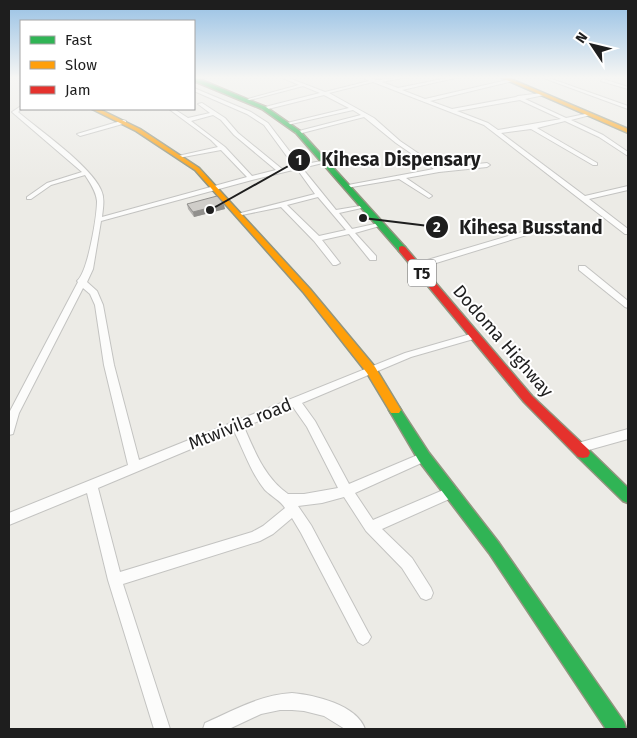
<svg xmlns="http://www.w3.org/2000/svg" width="637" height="738" font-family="'Fira Sans',sans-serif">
<rect width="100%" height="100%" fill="#ecebe6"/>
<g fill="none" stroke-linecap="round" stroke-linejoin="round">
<defs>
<path id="street" d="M200,77H208L194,80V78Z
M281,77H286L325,92L369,81L362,77H367L377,80L407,77L382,82L398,88L452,77H459L402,90L425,99L511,79L513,81L430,101L452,109L516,97L518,96L542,93L544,95L525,99L566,118L590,113V115L571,120L603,135L628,152V156L599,137L565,121L537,128L597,163V165H593L531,129L501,133L585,196L628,186V190L589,199L628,229V234H625L484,125L373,82L329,93L374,118L400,141L440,168L487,163L490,165L487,167L439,172L406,178L431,195L432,196L429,198L399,179L346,188V186L348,185L434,169L396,143L364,117L298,134L295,132L361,115L353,110L287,125V123L349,108L324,95L264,110L261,108L320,93L303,86L246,101L244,100L299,85ZM520,100L561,119L498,130L488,123L457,111Z
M541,77H546L628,106V109Z
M603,79L628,87V89L601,81Z
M194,88L251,112L268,123L300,165L327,160V162L302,168L336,210L366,205V207L339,213L352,229L379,223L383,225L355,233L376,256V260H370L349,234L322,240L340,263L336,265H333L314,241L281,207L237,216V214L315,194L297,169L252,180L101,221L93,269L87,282L97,291L103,305L114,365L139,460L405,353L474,333L479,336L477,338L411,357L302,403L315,421L349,484L420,454L424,452L428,454L430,457L428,460L355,493L373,520L448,488L452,487L456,488L458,492L456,496L382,529L412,558L431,588L433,593L431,598L426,600L421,598L402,568L366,531L344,497L322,503L298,506L311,525L368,632L371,637L368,642L363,645L358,642L301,533L292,518L273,534L260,541L123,584L170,729H154L108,580L87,493L9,525V513L128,465L104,365L95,305L90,294L83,288L19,413L13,434L9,435V413L78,282L77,281C88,272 97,216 97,201C96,191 90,183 85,175L51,185L31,199H27V197L47,183L82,172L12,112L21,106L22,109L18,112C39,130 91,166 101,190C105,198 103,208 102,217L247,177L221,150L178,158V156L218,147L211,140L169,109H174L188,118L210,113L198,104L202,103L225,118L238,133L282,169L294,166L264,125L247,114L194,91ZM213,115L221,120L234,135L276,170L252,176L225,147L191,121ZM318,197L346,230L319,236L287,205ZM293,407L307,427L338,488L304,494H288C265,478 255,452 244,427ZM234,431C244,451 251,473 265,490C271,496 281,501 285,508L263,526L252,532L120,572L98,488Z
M124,120L126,121V123L80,136L77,134Z
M552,223L559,225L420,268H417L413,266L414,264Z
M579,266H585L628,301V308L625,307L579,270Z
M628,429V439L578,453L574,451L572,448L574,445L578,443Z
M292,693C315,695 357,705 365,729H345L324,716L304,711L292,710H280L261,714L229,729H203L205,723C234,710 260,695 292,693Z"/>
<path id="fast" d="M194,77L266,107L300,131L405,247V251H399L296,133L262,109L194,81Z
M395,405L399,407L429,453L499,543L624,722L626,729H606L489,553L419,461L389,410L391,407Z
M583,448L588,449L628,488V503L623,501L578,457L576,453L578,449Z"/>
<path id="slow" d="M500,77H506L628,129V133Z
M92,109H99L140,129L199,168L310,289L375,367L401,410L399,413H391L367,373L304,293L195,170L136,131Z"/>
<path id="jam" d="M402,246L405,247L532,396L588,449L590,453L588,457L583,458L578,457L524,402L399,251V247Z"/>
</defs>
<use href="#street" stroke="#c3c3c1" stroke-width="2"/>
<use href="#fast" stroke="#91957f" stroke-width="3"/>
<use href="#slow" stroke="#91957f" stroke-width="3"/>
<use href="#jam" stroke="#91957f" stroke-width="3"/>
<use href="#street" fill="#fcfcfb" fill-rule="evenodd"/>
<use href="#fast" fill="#30b455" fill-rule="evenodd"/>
<use href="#slow" fill="#ff9f0a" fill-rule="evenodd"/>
<use href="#jam" fill="#e5322d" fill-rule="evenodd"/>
</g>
<path fill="#b2b0ad" d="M187,204L225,209L194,217L188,209Z"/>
<path fill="#91908d" d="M224,204L225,209L194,217L193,212Z"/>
<path fill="#cfcdc9" stroke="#91908d" d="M217,196L224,204L193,212L187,204Z"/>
<linearGradient id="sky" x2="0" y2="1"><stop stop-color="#96c0e4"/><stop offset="0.43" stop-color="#f6f6f4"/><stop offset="1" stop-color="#f6f6f4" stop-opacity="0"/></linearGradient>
<rect width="637" height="180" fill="url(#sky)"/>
<g text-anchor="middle" stroke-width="4" stroke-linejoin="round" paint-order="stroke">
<rect fill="#fff" stroke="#626262" stroke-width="1" x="408" y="259.5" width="28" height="27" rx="4"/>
<g font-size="16" font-weight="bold" fill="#1e1e1e">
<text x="422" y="279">T5</text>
</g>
<g font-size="18" fill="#1e1e1e" stroke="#fff">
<text transform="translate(503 341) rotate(49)" y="6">Dodoma Highway</text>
<text transform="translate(240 424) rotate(-22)" y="6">Mtwivila road</text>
</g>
</g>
<path fill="none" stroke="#1e1e1e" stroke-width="2" d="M210 210L299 160M363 218L437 227"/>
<g fill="#1e1e1e" stroke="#fff" stroke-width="2">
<circle cx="210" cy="210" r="5"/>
<circle cx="363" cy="218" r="5"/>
<circle cx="299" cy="160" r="12"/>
<circle cx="437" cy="227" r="12"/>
</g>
<g font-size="15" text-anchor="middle" font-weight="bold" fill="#fff">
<text x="299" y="165">1</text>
<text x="437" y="232">2</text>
</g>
<g font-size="19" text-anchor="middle" font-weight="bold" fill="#1e1e1e" stroke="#fff" stroke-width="4" stroke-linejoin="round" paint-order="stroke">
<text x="401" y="166">Kihesa Dispensary</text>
<text x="531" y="234">Kihesa Busstand</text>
</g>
<rect width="637" height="738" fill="none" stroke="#1e1e1e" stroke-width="20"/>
<rect x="20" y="20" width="175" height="90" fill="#ffffff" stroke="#a5a5a5"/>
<rect x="30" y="36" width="25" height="8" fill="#30b455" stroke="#a5a5a5"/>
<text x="65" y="45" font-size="15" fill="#1e1e1e">Fast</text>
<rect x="30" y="61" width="25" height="8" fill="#ff9f0a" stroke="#a5a5a5"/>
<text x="65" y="70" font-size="15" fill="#1e1e1e">Slow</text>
<rect x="30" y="86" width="25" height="8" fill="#e5322d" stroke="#a5a5a5"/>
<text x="65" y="95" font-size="15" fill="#1e1e1e">Jam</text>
<g transform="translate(592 45) rotate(305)" stroke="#ffffff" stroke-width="4" paint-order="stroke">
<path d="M0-4L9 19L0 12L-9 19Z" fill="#1e1e1e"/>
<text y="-8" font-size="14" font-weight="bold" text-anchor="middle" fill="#1e1e1e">N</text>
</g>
</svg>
